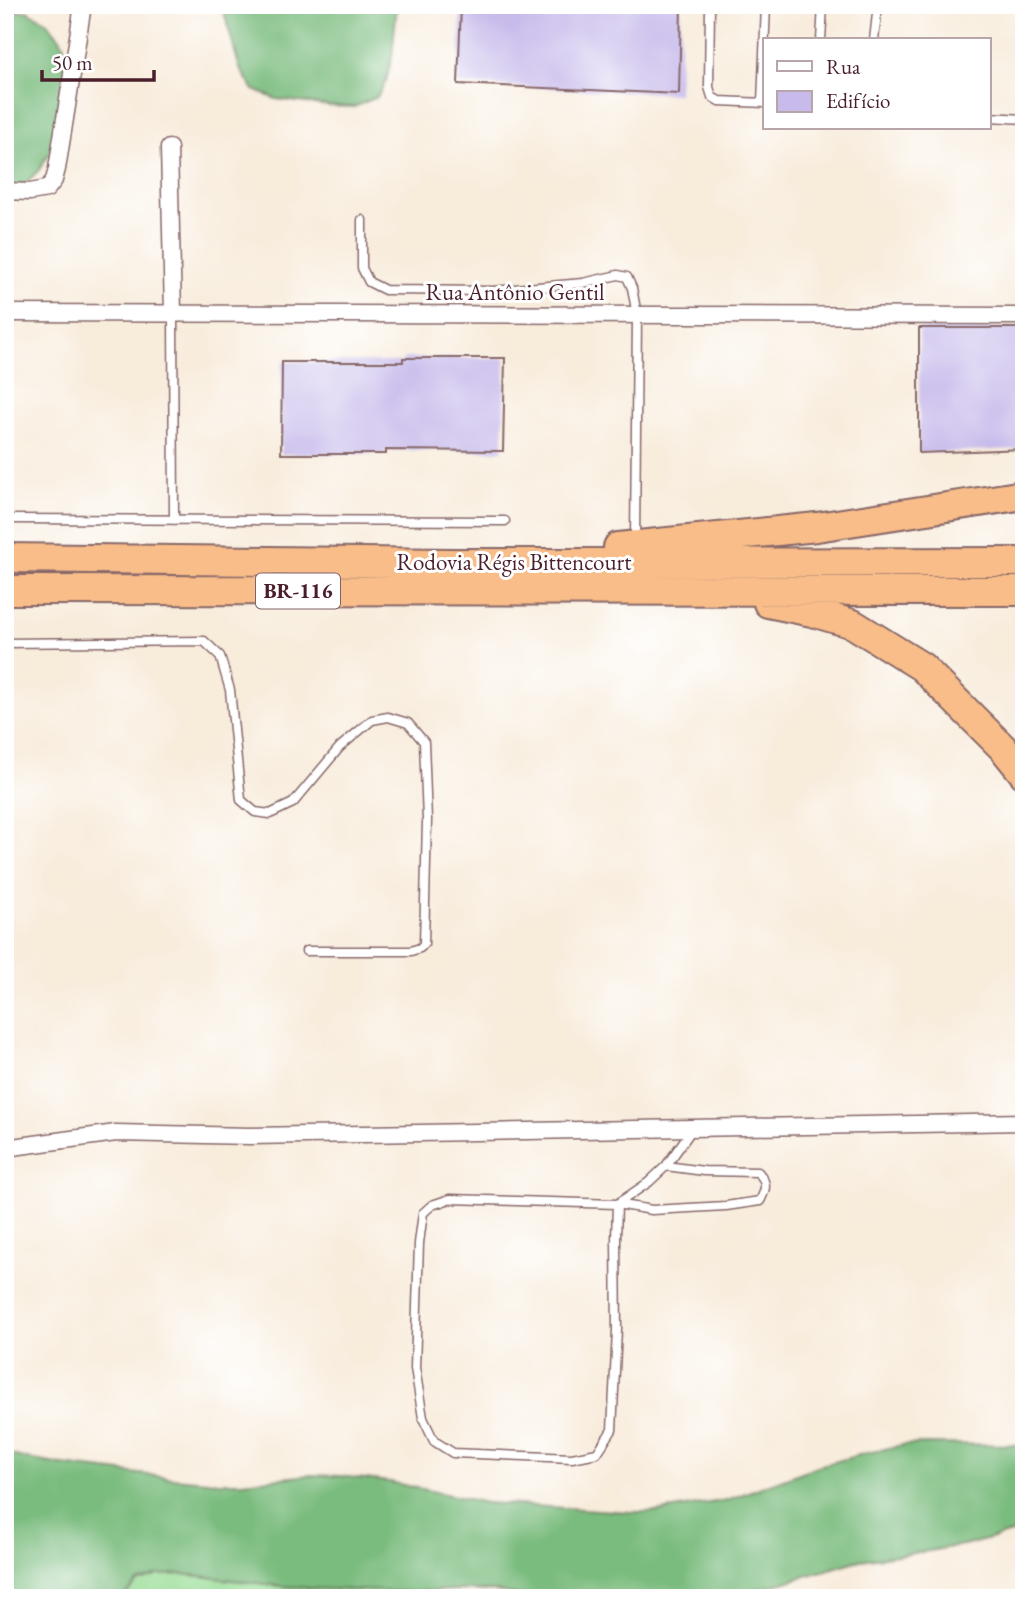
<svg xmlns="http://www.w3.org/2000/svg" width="1029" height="1603" font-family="'EB Garamond',serif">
<rect width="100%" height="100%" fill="#fff"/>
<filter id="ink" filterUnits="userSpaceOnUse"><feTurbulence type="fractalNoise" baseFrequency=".0143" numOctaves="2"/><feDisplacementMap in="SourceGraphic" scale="14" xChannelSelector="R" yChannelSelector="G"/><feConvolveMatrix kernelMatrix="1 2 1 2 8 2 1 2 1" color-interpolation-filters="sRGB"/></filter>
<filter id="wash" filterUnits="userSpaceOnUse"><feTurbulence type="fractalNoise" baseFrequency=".00686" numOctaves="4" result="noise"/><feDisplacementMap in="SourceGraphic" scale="28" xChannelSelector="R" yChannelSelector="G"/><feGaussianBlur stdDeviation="1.57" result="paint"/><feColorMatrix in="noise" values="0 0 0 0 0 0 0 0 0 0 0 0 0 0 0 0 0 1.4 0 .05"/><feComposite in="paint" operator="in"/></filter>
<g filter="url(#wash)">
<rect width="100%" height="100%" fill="#f8ecdb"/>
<path fill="#98dd95" stroke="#717e60" stroke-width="2" d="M183,1574L282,1586L414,1592L409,1598H122L137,1582L158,1575Z"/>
<path fill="#7abc7e" stroke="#626e54" stroke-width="2" d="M222,5H397L392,56L386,81L377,97L354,107L329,106L276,99L254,90L240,69Z
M17,11H27L46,21L60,38L70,59L64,131L38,171L5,204V13Z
M923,1444L1024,1445V1530L974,1543L929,1551L860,1560L775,1585L715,1598H546L493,1591L456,1590L414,1592L328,1589L282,1586L183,1574L158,1575L137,1582L122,1598H5V1453L23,1458L62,1465L174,1478L219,1482H242L311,1475L340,1476L390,1482L486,1503L630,1512H656L727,1500L818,1466L867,1453L903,1445Z"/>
<g id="blocks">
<path fill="#c8bbeb" d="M461,5H681L679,94L458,84Z
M919,328H1024V449L919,453Z
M403,358H505L503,451L386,450V454H281L282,362H403Z"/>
</g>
</g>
<g filter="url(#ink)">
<use href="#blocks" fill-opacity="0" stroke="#876769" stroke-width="2"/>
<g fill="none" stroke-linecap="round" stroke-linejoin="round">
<defs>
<path id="lane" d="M710,5L709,87L712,97L719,101L765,103
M821,40L823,5
M874,40L878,5
M762,103L766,5
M989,117L1024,119
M362,220V268L369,282L385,290L493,291L583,283L618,275L627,277L632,288L637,315L635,542
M173,313L174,520
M5,519L505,521
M5,643L204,641L220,656L230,690L241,800L255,812L270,814L293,803L340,747L372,720L388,717L408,723L424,742L427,820L424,944L420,948L411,951H306
M617,1204L616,1240L617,1330L612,1430L597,1453L572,1458L453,1453L434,1441L423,1418L415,1368L419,1243L423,1213L432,1205L450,1199L617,1204L652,1210L726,1206L760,1201C766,1189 768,1183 758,1172L704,1171L666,1166
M617,1204L649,1182L666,1166L693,1128"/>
<path id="street" d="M169,148L173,313
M5,191L30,192L47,189L54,180L57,169L83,5
M5,313L1024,316
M5,1148L116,1133L250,1136L1024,1122"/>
<path id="highway" d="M618,547L817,527L1024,495
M5,558L455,563L1024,562
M5,590L1024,591
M768,603L812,612L853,624L922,667L1003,748L1024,774"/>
</defs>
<use href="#lane" stroke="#876769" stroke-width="11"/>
<use href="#street" stroke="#876769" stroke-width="19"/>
<use href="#highway" stroke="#876769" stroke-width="32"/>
<use href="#lane" stroke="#fff" stroke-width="8"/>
<use href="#street" stroke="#fff" stroke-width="16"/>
<use href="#highway" stroke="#f8bd89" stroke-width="28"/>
</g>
</g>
<g text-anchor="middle" stroke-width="6" stroke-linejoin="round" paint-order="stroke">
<rect fill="#fff" stroke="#80626b" stroke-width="2" x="256" y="573.5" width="84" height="35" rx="5"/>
<g font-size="21" font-weight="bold" fill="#4a1f2b">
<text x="298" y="598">BR-116</text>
</g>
<g font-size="23" fill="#4a1f2b" stroke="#fff">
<text x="515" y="300">Rua Antônio Gentil</text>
<text x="514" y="570">Rodovia Régis Bittencourt</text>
</g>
</g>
<rect width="1029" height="1603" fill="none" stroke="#fff" stroke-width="28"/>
<rect x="763" y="38" width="228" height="91" fill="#ffffff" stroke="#b7a5aa" stroke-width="2"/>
<rect x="777" y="61" width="35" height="10" fill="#ffffff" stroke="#b7a5aa" stroke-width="2"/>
<text x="826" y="74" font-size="21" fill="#4a1f2b">Rua</text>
<rect x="777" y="91" width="35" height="21" fill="#c8bbeb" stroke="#b7a5aa" stroke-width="2"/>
<text x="826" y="108" font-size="21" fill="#4a1f2b">Edifício</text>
<path d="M42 70v10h112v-10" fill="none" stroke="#4a1f2b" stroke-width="3.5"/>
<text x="52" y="70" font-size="21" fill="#4a1f2b" stroke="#ffffff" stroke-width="5" paint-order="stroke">50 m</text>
</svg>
